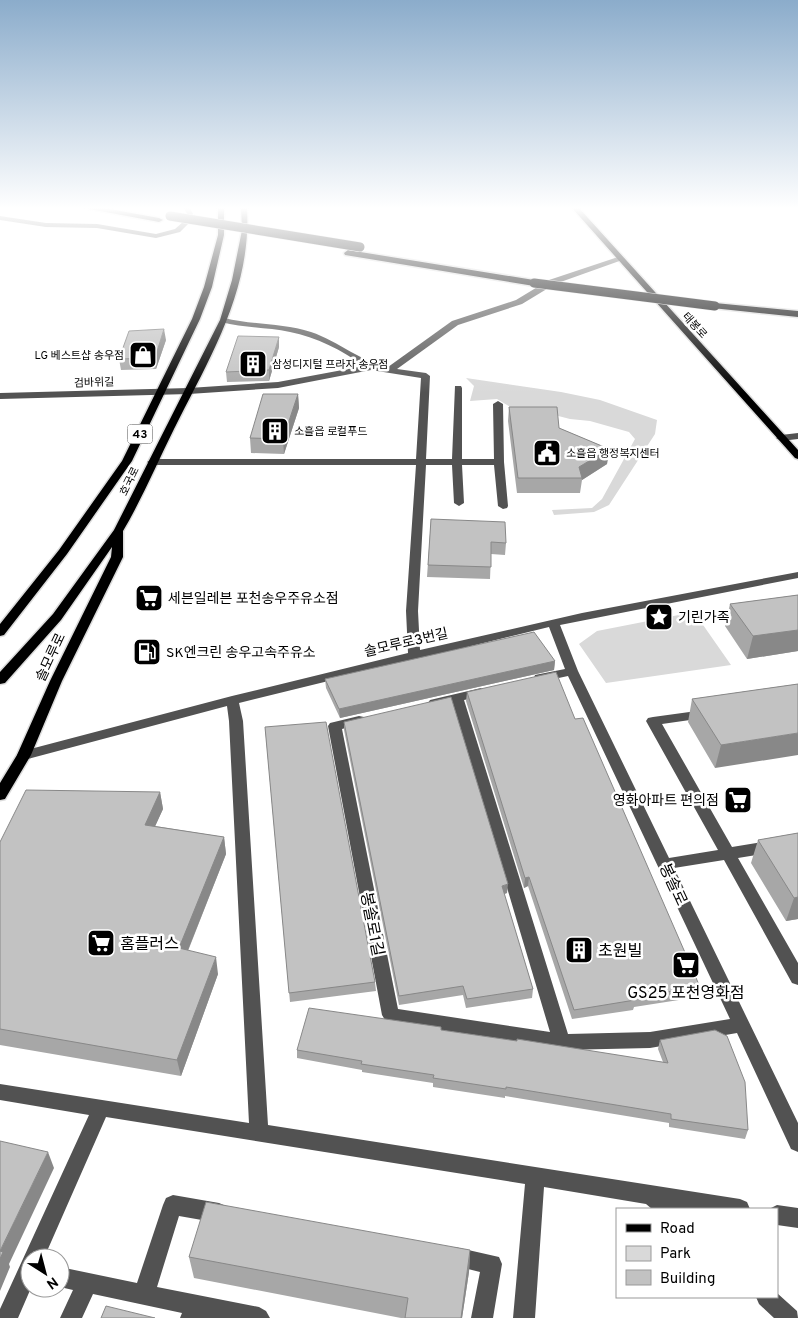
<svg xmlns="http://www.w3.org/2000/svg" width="798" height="1318" font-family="Overpass,'Noto Sans KR',sans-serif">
<rect width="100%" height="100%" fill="#fff"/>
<path fill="#d9d9d9" d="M466,378L561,392L600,400L657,420L655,434L609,505L594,512L554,515L552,510L592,508L602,499L635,439L629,432L590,421L570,419L535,410L512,408L497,399L470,401L474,386Z
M694,612L731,665L606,683L579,644L597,631Z"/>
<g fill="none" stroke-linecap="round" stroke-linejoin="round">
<defs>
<path id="major" d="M218,208H224V235L212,287L200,319L132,461L67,554L4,635L0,636V624L59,550L122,461L192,319L204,287L218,235Z
M241,208H247C252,290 209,359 174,429C157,463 142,499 123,531V557L62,681L31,755L5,799L0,800V783L17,755L50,681L111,557L112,547L61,620L5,683L0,684V672L53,614L114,530L220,320L232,280L242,230Z
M572,208H579L798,450V459L795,458Z"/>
<path id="highway" d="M84,208H104L159,218L163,220L159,222Z
M348,250L534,280L539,283L534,286L345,255L344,253Z
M715,303L798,311V317L712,308L710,306Z"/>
</defs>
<use href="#major" stroke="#dbdbdb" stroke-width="3"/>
<use href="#highway" stroke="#dbdbdb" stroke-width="3"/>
<path fill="#525252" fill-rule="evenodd" d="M184,208H190L193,214L189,223L180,232L156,238L97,228L46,227L0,220V216L46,223L97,224L156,234L175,229L183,222L187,214Z
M618,257L625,259L555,284L522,304L458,325L397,369L426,373L430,376L426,459H452L455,386H461L462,388V459H494L493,404L498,401L503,404L504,462L508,506L507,508L503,509L498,506L494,465H462L464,503L459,506L454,503L452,465H426L418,611L420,650L582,613L798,572V578L560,625L578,671L669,858L718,850L646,721L648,718L653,717L704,710L709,711L711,714L709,717L704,718L662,724L732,847L798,836V848L738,858L798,963V985L792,983L724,860L674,868L798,1123V1152L791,1149L737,1033L650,1048L562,1050L391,1022L385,1020L382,1015L328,726L330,723L359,716L364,717L366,720L364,723L342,729L398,1009L550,1032L452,703L435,707L428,703L430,700L481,688L487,692L486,695L464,700L568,1034L650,1032L730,1019L568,676L540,682L534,678L535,675L565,669L549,627L239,703L243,721L268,1125L740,1199L747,1202L750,1209H652L646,1204L544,1187L535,1318H513L525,1184L106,1117L44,1258H30L31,1288L18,1318H0V1309L89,1115L0,1100V1084L249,1123L229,721L227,706L24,760L19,758L17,755L19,752L232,696L408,653L406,611L416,465H152L147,462L152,459H416L421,378L371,370L278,388L189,394L0,399V393L189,388L278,382L364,366C342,350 316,337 290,332C267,327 244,328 221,322V318H224C253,325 283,323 311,332C338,341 363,363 388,367L452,321L516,300L549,280Z
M798,433V439L781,441L776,438L781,435Z
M173,1195L219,1203L226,1206L229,1213L226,1220L219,1223L179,1216L157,1287L259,1307L266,1311L270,1318H180L182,1313L93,1294L82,1318H60L73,1290L60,1287V1267L137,1283L163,1205L166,1198Z
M777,1205L798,1208V1228L777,1225V1209H769Z
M455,1247L499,1257L502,1264L493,1318H471L480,1272L448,1264L445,1257L448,1250Z
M777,1293L797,1311L798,1318H774L759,1304L756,1297H777Z"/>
<use href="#major" fill="#000" fill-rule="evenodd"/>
<use href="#highway" fill="#000" fill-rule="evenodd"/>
<defs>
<path id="highway-bridge" d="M170,216L360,247
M534,283L715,306"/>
</defs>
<use href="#highway-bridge" stroke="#dbdbdb" stroke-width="10" stroke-linecap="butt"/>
<use href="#highway-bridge" stroke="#000" stroke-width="9"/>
</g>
<path fill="#a7a7a7" d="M166,340L156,369L121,370L119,359Z
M279,347L269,381L227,382L226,372Z
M298,394L299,408L284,454L251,453L250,438Z
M509,407L609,449L607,464L582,480L580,493H517L508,421Z
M431,519L506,543L505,555L491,554L490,579L427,577Z
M798,595V651L747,659L725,626L730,604Z
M555,661L554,670L340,718L326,688L325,679Z
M798,684L715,768L688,722L692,699Z
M467,692L575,719L700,987L698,997L634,1007L633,1010L572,1019L528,886L524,888L466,701Z
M344,722L507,893L504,894L533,989L532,998L466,1008L463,995L399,1005L344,730Z
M265,727L375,982L376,991L290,1002Z
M160,792L163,809L155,826L224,837L226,854L188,951L218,974L181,1076L0,1045V842Z
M798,833V919L786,921L751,863L758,840Z
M441,1030L663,1062L658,1049L660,1040L748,1130L745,1139L669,1127V1123L505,1096V1098L433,1087V1083L362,1072V1070L297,1058V1050Z
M470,1250L469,1272L462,1318H401L194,1278L189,1257Z"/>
<path fill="#888" d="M164,329L166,340L156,369L155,358Z
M279,337V347L269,381V370Z
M298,394L299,408L284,454L283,439Z
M609,449L607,464L582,480L579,467Z
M798,630V651L747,659L753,636Z
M555,661L554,670L340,718L339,709Z
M798,733V755L715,768L721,745Z
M160,792L163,809L148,842L145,825Z
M224,837L226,854L182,965L179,948Z
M529,877L528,886L524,888L525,878Z
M508,884L507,893L501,895L502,886Z
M798,897V919L786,921L794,898Z
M216,957L218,974L181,1076L177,1060Z
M48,1152L54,1168L9,1264L10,1267L0,1291V1251Z
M470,1250L469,1272L462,1318H461Z"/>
<path fill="#c2c2c2" stroke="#888" d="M164,329L155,358L119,359L129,331Z
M238,336L279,337L269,370L226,372Z
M263,394H298L283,439L250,438Z
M509,407H557L559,428L609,449L579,467L582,478H518Z
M431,519L505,522L506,543L491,542V567L428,565Z
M798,595V630L753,636L730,604Z
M534,632L555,661L339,709L325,679Z
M556,672L575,719L583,718L700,987L634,997L635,1000L574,1010L529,877L525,878L467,692Z
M798,684V733L721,745L692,699Z
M451,697L508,884L502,886L533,989L467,999L463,986L399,996L344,722Z
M326,722L375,982L289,993L265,727Z
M26,790L160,792L145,825L224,837L179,948L216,957L177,1060L0,1029V842Z
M798,833V897L794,898L758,840Z
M309,1008L441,1027V1030L517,1041V1039L668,1063L660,1040L715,1030L727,1036L745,1082L748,1130L671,1119V1114L506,1087V1089L433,1078L434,1075L361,1064L362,1061L297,1050Z
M0,1141L48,1152L0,1251Z
M206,1202L470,1250L461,1318H405L408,1298L189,1257Z
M0,1251L3,1252L0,1259Z
M106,1306L155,1318H101Z"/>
<linearGradient id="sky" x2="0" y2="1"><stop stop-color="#8baccb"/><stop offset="0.53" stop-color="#fff"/><stop offset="1" stop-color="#fff" stop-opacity="0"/></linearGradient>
<rect width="798" height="393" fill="url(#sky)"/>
<defs>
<symbol id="shop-square" viewBox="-11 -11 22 22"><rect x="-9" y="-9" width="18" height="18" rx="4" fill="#000" stroke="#fff"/><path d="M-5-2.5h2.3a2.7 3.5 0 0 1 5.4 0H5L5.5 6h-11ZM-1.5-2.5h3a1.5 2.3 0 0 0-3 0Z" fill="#fff"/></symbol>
<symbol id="building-square" viewBox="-11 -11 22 22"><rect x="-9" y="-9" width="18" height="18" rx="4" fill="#000" stroke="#fff"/><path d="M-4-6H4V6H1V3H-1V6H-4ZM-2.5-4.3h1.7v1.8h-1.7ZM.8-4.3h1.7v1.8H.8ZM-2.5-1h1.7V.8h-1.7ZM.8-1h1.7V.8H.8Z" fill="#fff"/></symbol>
<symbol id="civic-square" viewBox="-11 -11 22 22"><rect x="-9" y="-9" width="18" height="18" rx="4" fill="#000" stroke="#fff"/><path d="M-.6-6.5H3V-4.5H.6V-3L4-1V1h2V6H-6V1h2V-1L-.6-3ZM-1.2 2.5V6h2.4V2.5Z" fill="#fff"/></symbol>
<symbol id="supermarket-square" viewBox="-11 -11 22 22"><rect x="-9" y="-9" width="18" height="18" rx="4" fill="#000" stroke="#fff"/><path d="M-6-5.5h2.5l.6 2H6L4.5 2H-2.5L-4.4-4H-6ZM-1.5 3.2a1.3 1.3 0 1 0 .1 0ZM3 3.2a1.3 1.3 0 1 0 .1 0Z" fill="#fff"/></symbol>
<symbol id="sight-square" viewBox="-11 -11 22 22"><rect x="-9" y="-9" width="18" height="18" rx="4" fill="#000" stroke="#fff"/><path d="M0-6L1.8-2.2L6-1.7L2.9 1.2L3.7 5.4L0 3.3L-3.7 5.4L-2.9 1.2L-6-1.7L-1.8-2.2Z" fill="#fff"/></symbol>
<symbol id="fuel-square" viewBox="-11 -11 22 22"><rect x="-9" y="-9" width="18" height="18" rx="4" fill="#000" stroke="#fff"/><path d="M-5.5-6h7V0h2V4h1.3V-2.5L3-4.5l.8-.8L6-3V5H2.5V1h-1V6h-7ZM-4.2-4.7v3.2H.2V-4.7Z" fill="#fff"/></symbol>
</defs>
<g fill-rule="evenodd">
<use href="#shop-square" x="127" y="339" width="32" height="32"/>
<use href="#building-square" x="237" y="348" width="32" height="32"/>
<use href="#building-square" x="259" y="415" width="32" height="32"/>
<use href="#civic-square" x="531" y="437" width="32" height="32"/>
<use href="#supermarket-square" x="133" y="582" width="32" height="32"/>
<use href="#sight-square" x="643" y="601" width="32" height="32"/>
<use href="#fuel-square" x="131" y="636" width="32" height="32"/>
<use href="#supermarket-square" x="722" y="784" width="32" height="32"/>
<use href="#supermarket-square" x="85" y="927" width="32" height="32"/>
<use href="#building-square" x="563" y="934" width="32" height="32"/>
<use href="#supermarket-square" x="670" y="949" width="32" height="32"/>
</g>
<g text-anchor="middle" stroke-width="5" stroke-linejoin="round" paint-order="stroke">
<g font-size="11" fill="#000" stroke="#fff">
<text transform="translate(695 325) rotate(48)" y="4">태봉로</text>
<text transform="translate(94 382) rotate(-2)" y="4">검바위길</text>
<text transform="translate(129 481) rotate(-64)" y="4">호국로</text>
</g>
<g font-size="11" fill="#000" stroke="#fff" text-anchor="start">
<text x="124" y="359" text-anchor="end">LG 베스트샵 송우점</text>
<text x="272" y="368">삼성디지털 프라자 송우점</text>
<text x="294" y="435">소흘읍 로컬푸드</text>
<text x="566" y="457">소흘읍 행정복지센터</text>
</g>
<rect fill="#fff" stroke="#4c4c4c" stroke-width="1" x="127.5" y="424.5" width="25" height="19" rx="4"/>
<g font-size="12" font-weight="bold" fill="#000">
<text x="140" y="438">43</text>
</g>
<g font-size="14" fill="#000" stroke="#fff" text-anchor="start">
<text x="168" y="603">세븐일레븐 포천송우주유소점</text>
<text x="678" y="622">기린가족</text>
<text x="166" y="657">SK엔크린 송우고속주유소</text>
<text x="719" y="805" text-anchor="end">영화아파트 편의점</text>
</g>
<g font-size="14" fill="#000" stroke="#fff">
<text transform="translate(406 642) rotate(-13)" y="5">솔모루로3번길</text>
<text transform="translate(50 657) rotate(-65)" y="5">솔모루로</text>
</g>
<g font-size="16" fill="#000" stroke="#fff">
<text transform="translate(674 884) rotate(65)" y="6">봉솔로</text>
<text transform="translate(373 924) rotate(79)" y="6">봉솔로1길</text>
</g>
<g font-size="16" fill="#000" stroke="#fff" text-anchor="start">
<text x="120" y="949">홈플러스</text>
<text x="598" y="956">초원빌</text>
<text x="686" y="998" text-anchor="middle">GS25 포천영화점</text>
</g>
</g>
<rect x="616" y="1208" width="162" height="90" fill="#ffffff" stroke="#999999"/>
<rect x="626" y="1224" width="25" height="8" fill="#000000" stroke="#999999"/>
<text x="660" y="1233" font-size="15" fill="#000000">Road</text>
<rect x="626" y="1246" width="25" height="15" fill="#d9d9d9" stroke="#999999"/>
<text x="660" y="1258" font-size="15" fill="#000000">Park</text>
<rect x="626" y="1270" width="25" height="15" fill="#c2c2c2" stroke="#999999"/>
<text x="660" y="1283" font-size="15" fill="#000000">Building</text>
<g transform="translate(45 1273) rotate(144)"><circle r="24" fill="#ffffff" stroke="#999999"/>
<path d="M0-4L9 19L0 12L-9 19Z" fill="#000000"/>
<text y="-8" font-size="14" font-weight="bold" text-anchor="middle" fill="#000000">N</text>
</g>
</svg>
